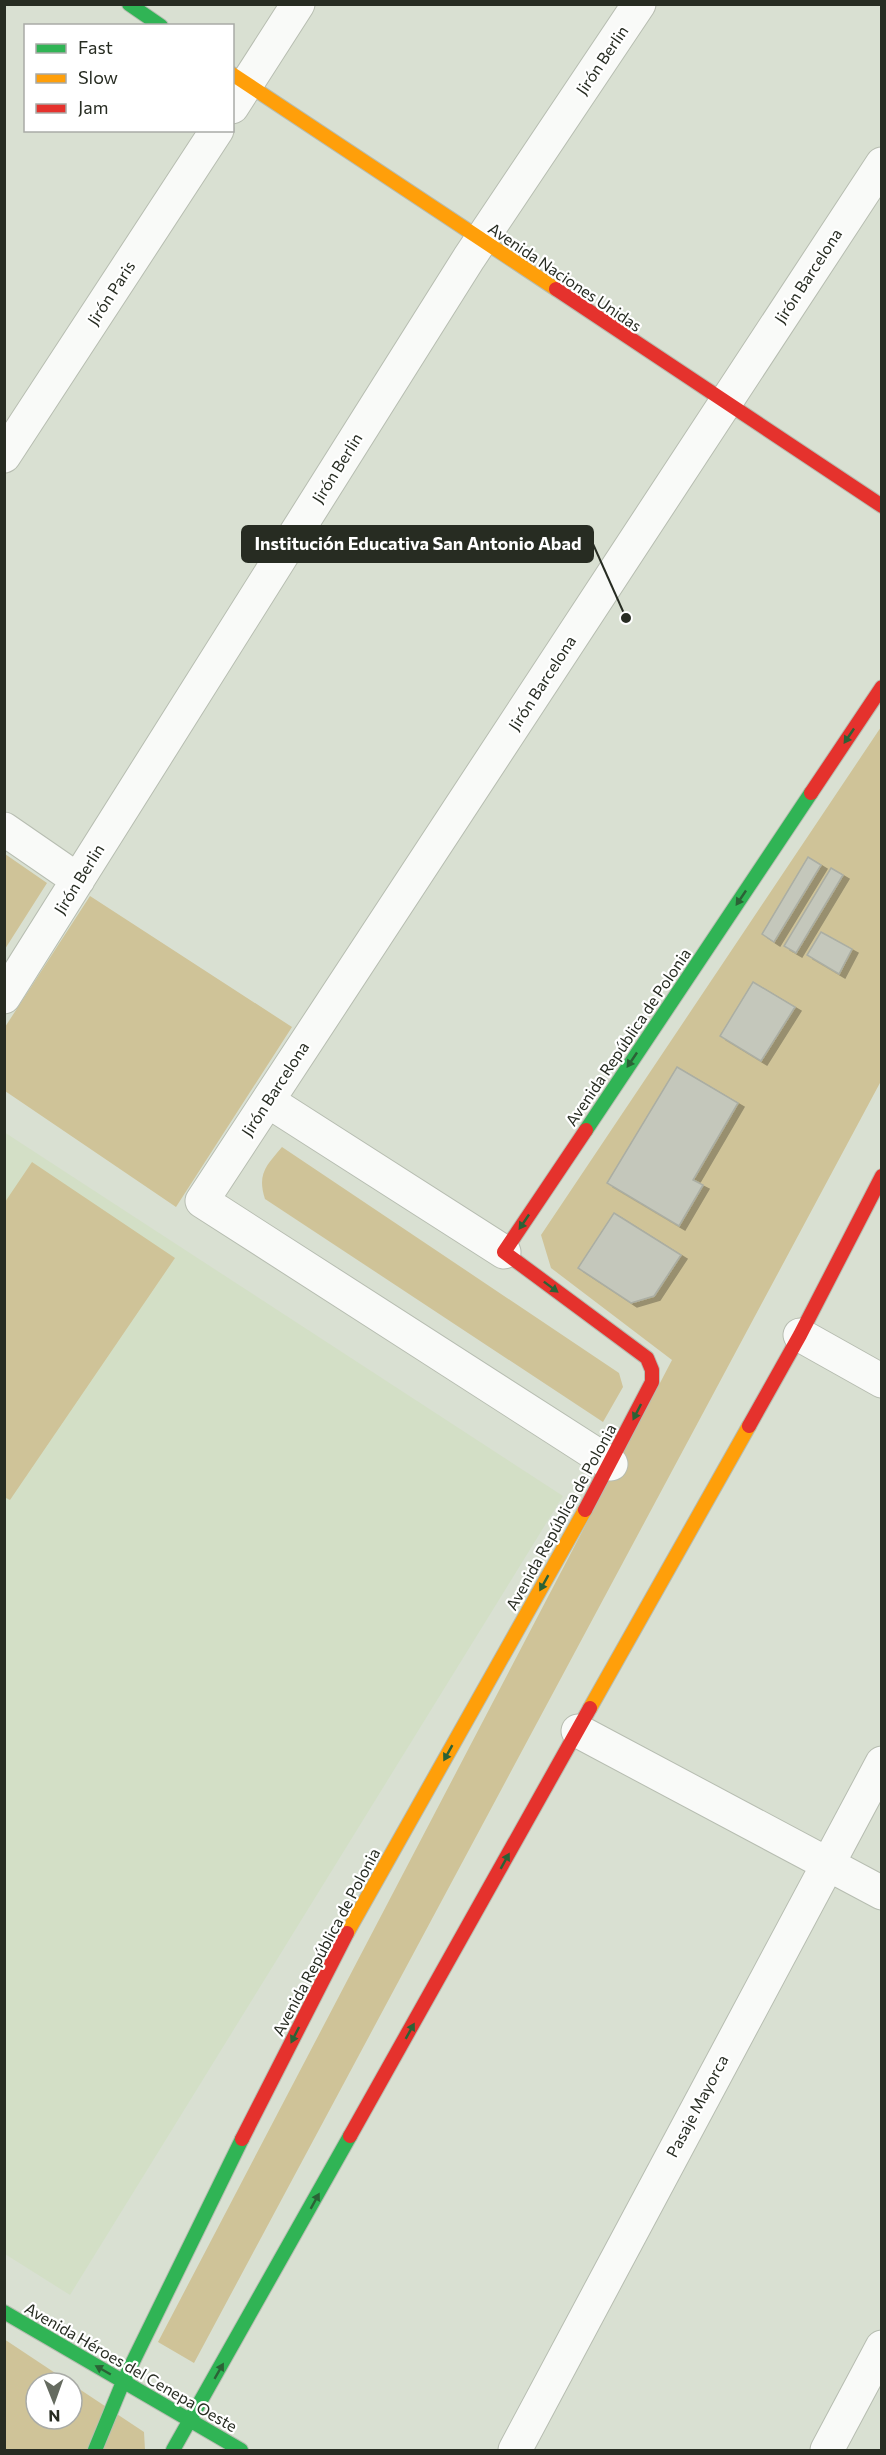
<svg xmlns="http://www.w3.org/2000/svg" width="886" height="2455" font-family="Commissioner,sans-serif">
<defs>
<filter id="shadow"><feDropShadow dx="6" dy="4" stdDeviation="0" flood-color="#0004"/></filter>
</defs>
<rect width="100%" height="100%" fill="#d9e0d2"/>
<path fill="#d3dfc6" d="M4,1132L563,1496L70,2295L5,2254Z"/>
<path fill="#cfc398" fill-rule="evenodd" d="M881,727V1081L194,2363L158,2342L672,1360L551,1268L541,1235Z
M5,854L47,883L5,949L4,854Z
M90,896L292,1027L176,1207L5,1091V1027Z
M282,1147L619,1373L623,1387L603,1422L265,1199C257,1174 266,1166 282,1147Z
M32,1162L175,1258L10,1500L4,1497L5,1202Z
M4,2339L144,2432L145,2450H5ZM36,2383H72V2419H36Z"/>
<path fill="#c4c7bb" stroke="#abaea3" stroke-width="1.5" filter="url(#shadow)" d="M808,857L821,865L774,942L762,934Z
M831,868L843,875L796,953L784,946Z
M821,932L852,949L839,974L807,955Z
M753,982L795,1007L761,1061L720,1036Z
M677,1067L738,1103L693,1180L703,1185L679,1226L607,1183Z
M614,1213L681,1255L654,1296L631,1303L578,1268Z"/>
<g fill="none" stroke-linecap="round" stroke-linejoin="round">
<defs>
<path id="street" d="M232,107L298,4
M4,456L217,130
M4,829L78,880
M4,997L469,258L639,4
M268,1101L504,1252
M800,1335L882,1381
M611,1464L202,1201L882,164
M578,1731L882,1893
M515,2450L882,1763
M827,2450L882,2347"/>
<path id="fast" d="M129,4L161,26
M586,1130L811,793
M4,2312L241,2450
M95,2450L123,2382L242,2139
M173,2450L350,2136"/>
<path id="slow" d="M232,74L556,289
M590,1708L749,1426
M347,1933L585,1510"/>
<path id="jam" d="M556,289L882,506
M811,793L882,687
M749,1426L800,1335L882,1176
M585,1510L652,1382V1370L647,1358L504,1252L586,1130
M350,2136L590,1708
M242,2139L347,1933"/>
</defs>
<use href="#street" stroke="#b7bdb1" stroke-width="35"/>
<use href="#fast" stroke="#b7bdb1" stroke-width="16"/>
<use href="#slow" stroke="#b7bdb1" stroke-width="16"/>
<use href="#jam" stroke="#b7bdb1" stroke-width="16"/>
<use href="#street" stroke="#f9faf8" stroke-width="33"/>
<use href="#fast" stroke="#30b455" stroke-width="14"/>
<use href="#slow" stroke="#ff9f0a" stroke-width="14"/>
<use href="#jam" stroke="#e5322d" stroke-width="14"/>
</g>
<defs><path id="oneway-solid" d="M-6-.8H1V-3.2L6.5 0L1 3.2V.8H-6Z" transform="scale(1.5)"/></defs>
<g fill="#2b6236">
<use href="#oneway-solid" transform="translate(849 736) rotate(124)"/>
<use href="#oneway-solid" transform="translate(741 898) rotate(124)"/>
<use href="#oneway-solid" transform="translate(632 1060) rotate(124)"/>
<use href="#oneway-solid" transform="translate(524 1222) rotate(124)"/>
<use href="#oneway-solid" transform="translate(551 1287) rotate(37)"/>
<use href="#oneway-solid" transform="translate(637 1412) rotate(117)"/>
<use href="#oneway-solid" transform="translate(544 1583) rotate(119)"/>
<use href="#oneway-solid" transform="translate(448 1753) rotate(119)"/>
<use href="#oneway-solid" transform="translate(505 1861) rotate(-61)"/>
<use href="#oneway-solid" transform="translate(410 2031) rotate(-61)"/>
<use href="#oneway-solid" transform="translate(295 2035) rotate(117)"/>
<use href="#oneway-solid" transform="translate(315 2201) rotate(-61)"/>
<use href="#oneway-solid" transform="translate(103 2370) rotate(-150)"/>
<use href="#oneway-solid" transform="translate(219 2371) rotate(-60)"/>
</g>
<g text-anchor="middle" stroke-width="4.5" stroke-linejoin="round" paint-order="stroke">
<g font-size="16" fill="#272c22" stroke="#fff">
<text transform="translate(602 60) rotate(-56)" y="6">Jirón Berlin</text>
<text transform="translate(808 276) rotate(-57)" y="6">Jirón Barcelona</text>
<text transform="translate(565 277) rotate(34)" y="6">Avenida Naciones Unidas</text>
<text transform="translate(111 293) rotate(-57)" y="6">Jirón Paris</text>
<text transform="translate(337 468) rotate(-58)" y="6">Jirón Berlin</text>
<text transform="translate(542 683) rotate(-57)" y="6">Jirón Barcelona</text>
<text transform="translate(79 879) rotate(-58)" y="6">Jirón Berlin</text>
<text transform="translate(628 1037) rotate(-56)" y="6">Avenida República de Polonia</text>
<text transform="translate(275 1089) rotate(-57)" y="6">Jirón Barcelona</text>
<text transform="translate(561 1517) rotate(-61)" y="6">Avenida República de Polonia</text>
<text transform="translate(326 1942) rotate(-62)" y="6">Avenida República de Polonia</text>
<text transform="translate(697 2106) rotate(-62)" y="6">Pasaje Mayorca</text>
<text transform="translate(131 2367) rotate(30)" y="6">Avenida Héroes del Cenepa Oeste</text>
</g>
</g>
<path fill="none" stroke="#272c22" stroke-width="2" d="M626 618L593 544"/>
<circle fill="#272c22" stroke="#fff" stroke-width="2" cx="626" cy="618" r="6"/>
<rect fill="#272c22" stroke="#272c22" stroke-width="2" x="242" y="526" width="351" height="36" rx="6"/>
<g font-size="18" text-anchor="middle" font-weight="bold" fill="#fff">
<text x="418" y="550">Institución Educativa San Antonio Abad</text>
</g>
<rect width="886" height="2455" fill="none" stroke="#272c22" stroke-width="12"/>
<rect x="24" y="24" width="210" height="108" fill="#ffffff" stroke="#a9aba7" stroke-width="1.5"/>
<rect x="36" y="44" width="30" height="9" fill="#30b455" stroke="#a9aba7" stroke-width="1.5"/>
<text x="78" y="54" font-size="18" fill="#272c22">Fast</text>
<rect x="36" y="74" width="30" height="9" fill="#ff9f0a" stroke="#a9aba7" stroke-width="1.5"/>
<text x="78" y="84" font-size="18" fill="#272c22">Slow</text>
<rect x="36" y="104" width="30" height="9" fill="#e5322d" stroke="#a9aba7" stroke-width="1.5"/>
<text x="78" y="114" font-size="18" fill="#272c22">Jam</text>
<g transform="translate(54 2401) rotate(179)"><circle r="28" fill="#ffffff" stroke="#a9aba7" stroke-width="1.5"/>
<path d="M0-4.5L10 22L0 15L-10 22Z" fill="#656b60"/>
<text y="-9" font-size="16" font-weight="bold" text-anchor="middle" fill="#272c22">N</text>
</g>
</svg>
